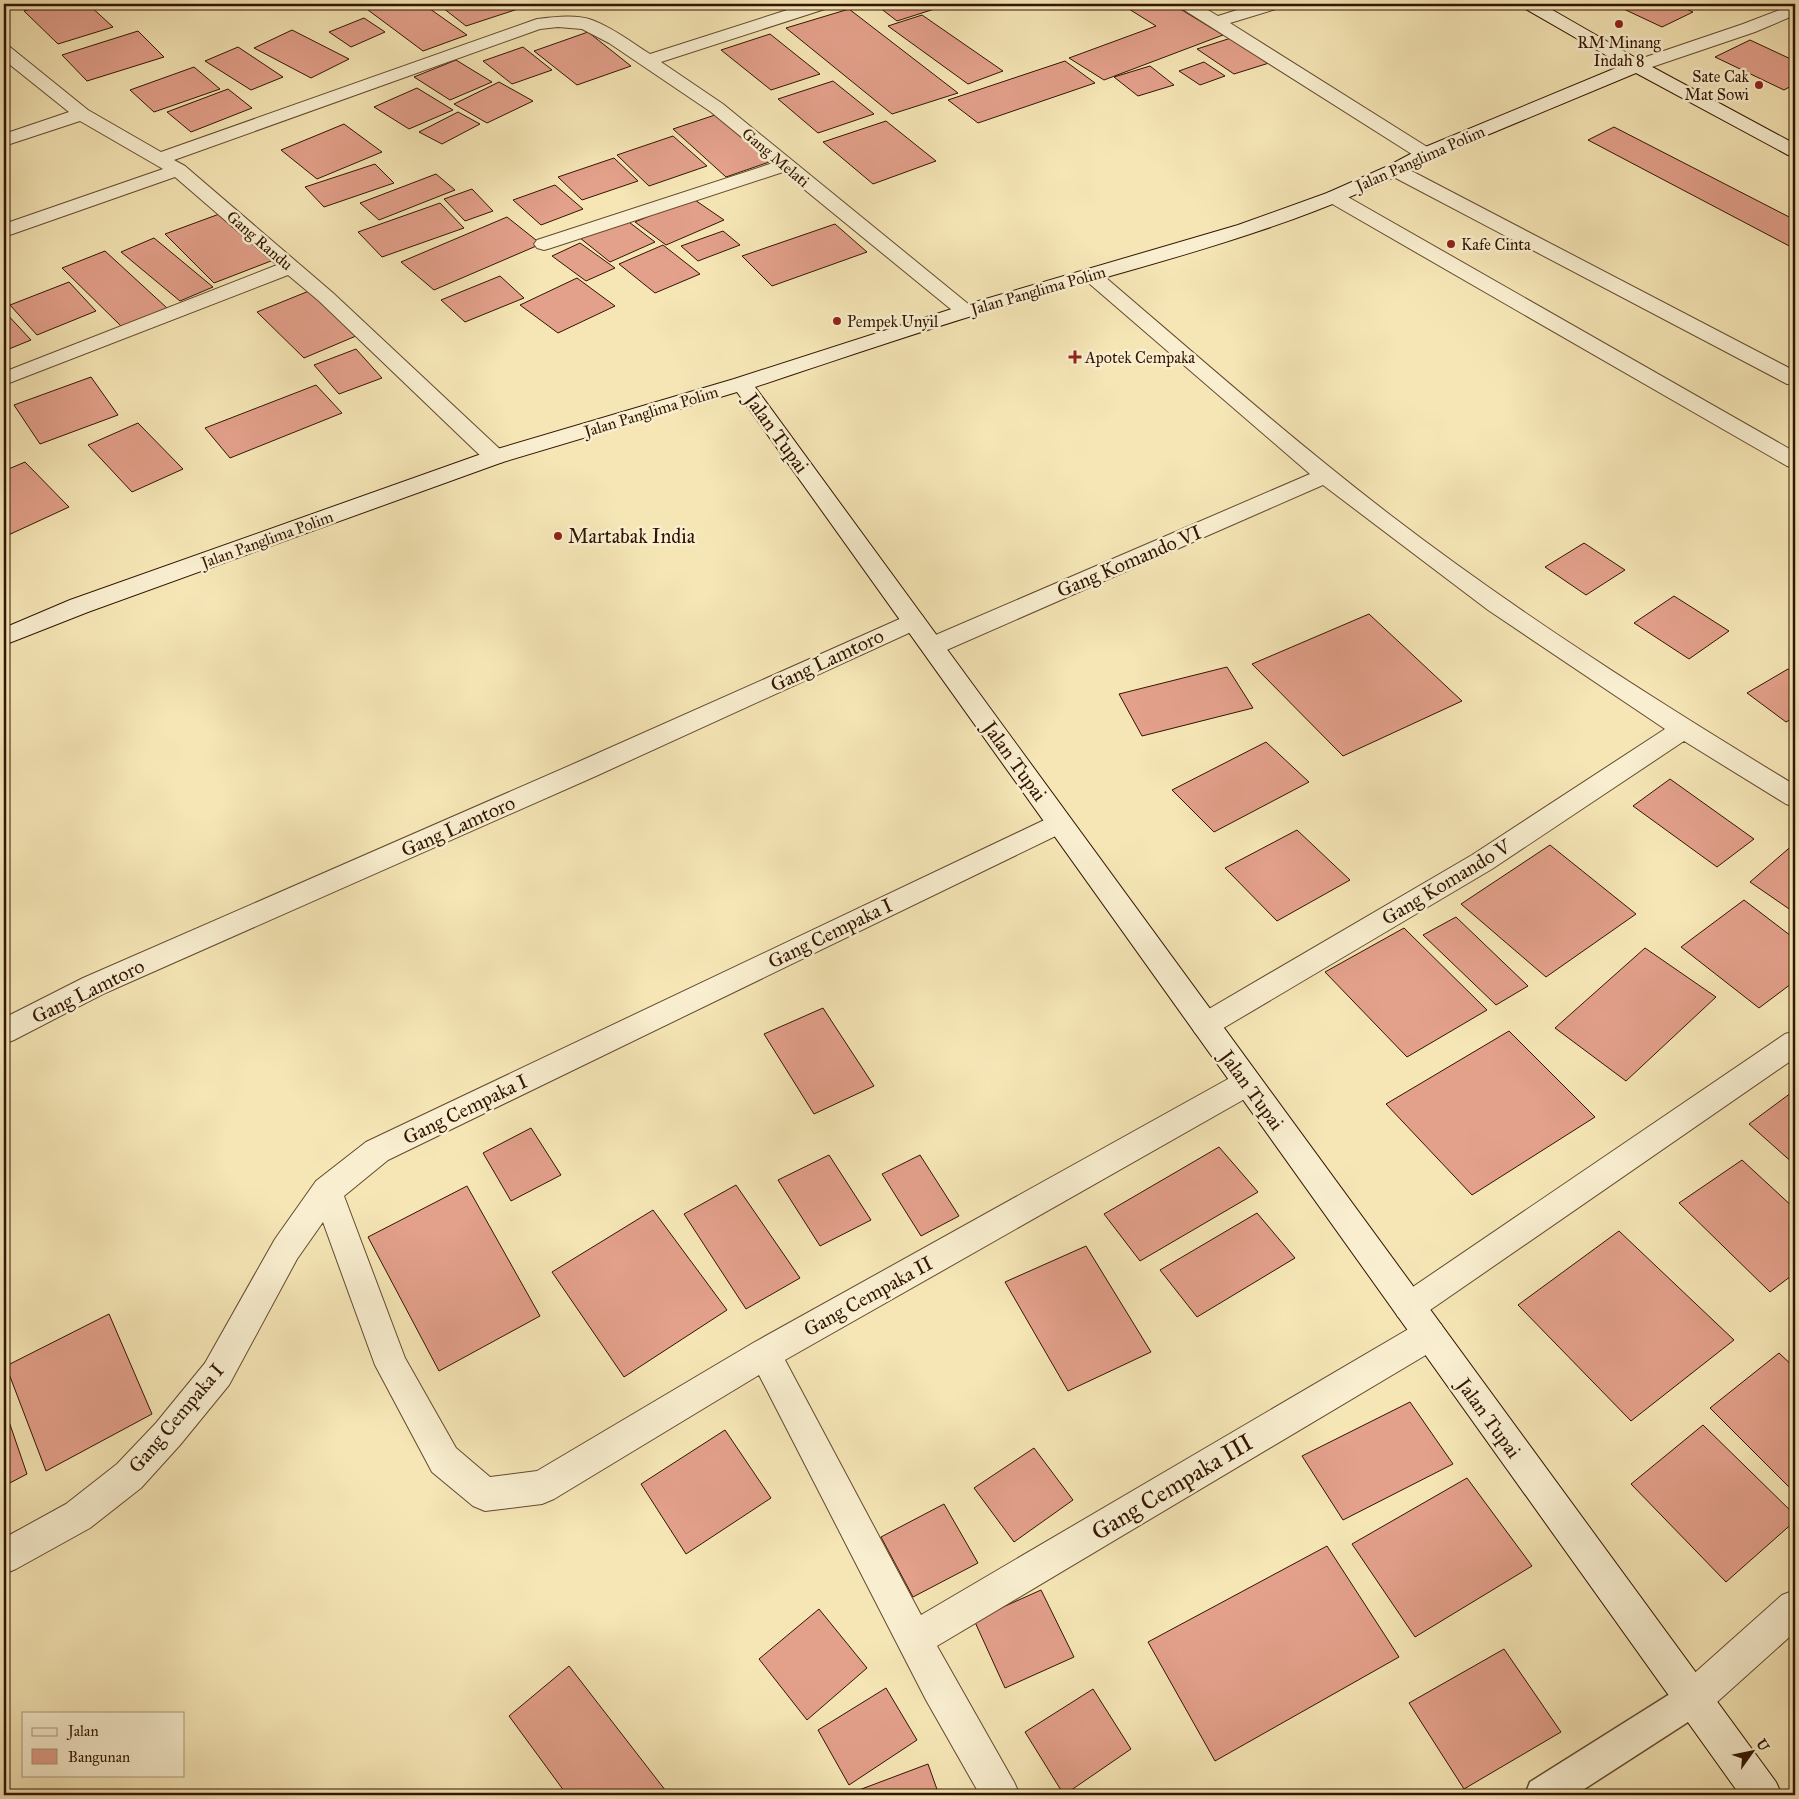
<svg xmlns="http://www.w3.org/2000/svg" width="1799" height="1799" font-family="'IM FELL Great Primer',serif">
<rect width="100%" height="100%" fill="#f6e6b6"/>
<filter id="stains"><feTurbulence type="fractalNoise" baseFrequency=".004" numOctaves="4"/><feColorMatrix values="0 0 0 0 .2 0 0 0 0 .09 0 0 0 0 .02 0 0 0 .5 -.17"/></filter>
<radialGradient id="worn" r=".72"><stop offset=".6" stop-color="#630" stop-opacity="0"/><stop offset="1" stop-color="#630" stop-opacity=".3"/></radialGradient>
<path fill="#e3a08b" stroke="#321500" d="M47,4H88L113,27L58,44L24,11Z
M374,4H423L467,35L423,51L364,7Z
M438,4H520L524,7L466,26Z
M875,4H950L897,21Z
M1121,4H1172L1223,35L1104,80L1069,58L1156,26Z
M1613,4H1675L1693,12L1662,27Z
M849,9L958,93L892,114L786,28Z
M922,15L1003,71L968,84L888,26Z
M364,18L385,32L351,47L329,32Z
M292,30L349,59L311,78L254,48Z
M138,31L164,57L87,81L62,55Z
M588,32L631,66L577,85L534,51Z
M770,34L820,74L771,90L721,50Z
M1231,38L1269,63L1234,74L1197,49Z
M1750,40L1795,61V84L1784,90L1715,57Z
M238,47L283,77L251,90L205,61Z
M523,47L552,70L512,84L483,61Z
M456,60L492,82L450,100L414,77Z
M1065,61L1095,83L978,123L948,100Z
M1204,62L1225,76L1200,85L1179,71Z
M1150,66L1174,85L1138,96L1114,77Z
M194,67L220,89L154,112L130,90Z
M833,81L874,114L818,133L778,99Z
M499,82L533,101L487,123L454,104Z
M417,88L453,110L409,129L374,107Z
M228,89L252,108L191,132L167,112Z
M458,112L480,124L442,144L419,132Z
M721,113L775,160L726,177L673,129Z
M886,121L936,161L873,184L823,142Z
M344,124L382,152L317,179L281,150Z
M1614,127L1795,220V249L1588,140Z
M673,136L707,166L649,186L617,155Z
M614,158L638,181L582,200L558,177Z
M375,164L394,183L324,207L305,187Z
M436,174L455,190L379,220L360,203Z
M555,185L583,209L541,225L513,200Z
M472,189L493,211L465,221L444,199Z
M692,198L724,220L666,245L635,222Z
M440,203L464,228L382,257L358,232Z
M222,213L271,261L214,283L165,234Z
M507,217L541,244L434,290L401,262Z
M625,219L655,242L610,262L580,238Z
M835,224L867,252L772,286L742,256Z
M723,231L740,245L698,261L681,246Z
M154,238L213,287L180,301L121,252Z
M580,243L615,268L586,281L552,256Z
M663,245L700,274L655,293L619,264Z
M105,251L167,308L122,327L62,268Z
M500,276L524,298L465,322L441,300Z
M577,278L615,306L558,333L520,305Z
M69,282L96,311L37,335L10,305Z
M309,291L356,336L304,358L257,312Z
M4,311L31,340L4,351Z
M356,349L382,378L339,394L314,365Z
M91,377L118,415L40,444L14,405Z
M316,385L342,413L230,458L205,428Z
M138,423L183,469L132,492L88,445Z
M25,462L69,507L4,537V471Z
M1584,543L1625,570L1586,595L1545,567Z
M1674,596L1729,631L1689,659L1634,623Z
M1369,614L1462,701L1343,756L1252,664Z
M1227,667L1253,708L1142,736L1119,694Z
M1788,669L1795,674V717L1786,722L1747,693Z
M1266,742L1309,782L1214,832L1172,790Z
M1670,779L1754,839L1717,867L1633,806Z
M1297,830L1350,880L1277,921L1225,868Z
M1795,843V913L1750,882Z
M1550,845L1636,914L1546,977L1461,904Z
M1744,900L1795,939V981L1759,1008L1681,947Z
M1456,917L1528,986L1496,1005L1423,935Z
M1404,928L1487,1010L1407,1057L1325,972Z
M1645,948L1716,997L1626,1081L1555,1028Z
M823,1008L874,1086L814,1114L764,1034Z
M1509,1031L1595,1117L1472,1195L1386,1104Z
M1795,1090V1165L1749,1124Z
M531,1128L561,1175L511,1201L483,1153Z
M1219,1147L1258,1192L1140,1261L1104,1214Z
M829,1155L871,1220L820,1246L778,1180Z
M920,1155L959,1216L921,1236L882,1174Z
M1742,1160L1795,1209V1273L1770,1292L1679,1203Z
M736,1185L800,1278L746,1309L684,1214Z
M467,1186L540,1316L439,1371L368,1237Z
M653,1210L727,1310L624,1377L552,1272Z
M1257,1213L1295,1258L1197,1317L1160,1270Z
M1619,1231L1734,1340L1631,1421L1518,1305Z
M1086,1246L1151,1352L1068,1391L1005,1282Z
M109,1314L152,1414L46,1471L6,1366Z
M1779,1353L1795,1368V1483L1790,1488L1710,1408Z
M1410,1402L1453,1464L1343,1520L1302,1456Z
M4,1407L27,1474L4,1486Z
M1703,1425L1795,1515V1521L1726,1582L1631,1484Z
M725,1430L771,1498L686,1554L641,1484Z
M1034,1448L1073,1500L1014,1542L974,1488Z
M1467,1478L1532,1566L1415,1637L1352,1544Z
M944,1504L978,1563L913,1597L881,1537Z
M1327,1546L1399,1657L1215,1761L1148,1642Z
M1041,1590L1074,1657L1005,1688L974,1620Z
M819,1609L867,1668L807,1720L759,1659Z
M1504,1649L1561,1732L1464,1789L1409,1703Z
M569,1666L669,1795H567L509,1716Z
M886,1688L917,1740L849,1785L818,1730Z
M1093,1689L1131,1749L1064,1795L1025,1732Z
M928,1764L939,1795H852L851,1793Z"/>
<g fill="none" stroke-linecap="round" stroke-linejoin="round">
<defs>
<path id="lane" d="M1693,1681L1705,1687L1711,1699L1705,1711L1575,1795H1525L1530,1782L1681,1687Z"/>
<path id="street" d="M806,4H831L828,8L661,62L723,104L972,307L975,311L972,315L965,317L958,315L783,172L551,248L544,250L537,248L534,244L537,240L773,163L711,112L609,43L582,29L558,27L540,29L174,160L185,166L333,293L503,452L506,457L503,462L495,464L487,462L319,301L288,275L4,385V372L277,265L175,177L4,237V224L163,169L80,121L4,146V134L69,112L4,60V46L10,47L88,110L161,152L537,19C554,17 576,14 592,20C613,28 631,42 650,54Z
M1178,4H1198L1218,16L1256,4H1281L1279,8L1230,23L1432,150L1434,154L1432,158L1425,160L1418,158L1181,8Z
M1795,4V15L1755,32L1643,70L1637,71L1631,70L1628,66L1631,62L1743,24Z
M1395,164L1402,166L1795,371V385L1787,384L1388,174L1386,170L1388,166Z
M1334,191L1341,193L1795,452V468L1787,466L1327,201L1324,197L1327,193Z
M1091,269L1098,271C1194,353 1289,437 1389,514C1518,613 1656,701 1795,785V807L1786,804L1684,741L1492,869L1215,1033L1205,1037L1195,1033L1191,1025L1195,1017L1472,855L1665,729L1488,610L1323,485L942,652L933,655L924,652L921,646L924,640L1310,474L1084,279L1081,275L1084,271Z
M913,613L922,615L925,621L922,627L596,776L103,994L14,1040L4,1044V1018L83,978L578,762Z
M1059,813L1068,816L1072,823L1068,830L388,1160L344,1196L405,1358L456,1448L490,1477L537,1471L753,1343L1237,1074L1247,1071L1257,1074L1262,1083L1257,1092L785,1360L921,1615L1417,1324L1429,1320L1441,1324L1445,1335L1441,1346L937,1646L1014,1782L1020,1795H980L926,1700L759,1375L554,1499L542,1504L485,1511L473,1506L432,1472L375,1365L323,1222L297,1259L229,1385L180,1445L141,1488L90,1528L16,1569L4,1574V1538L66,1504L117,1464L156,1423L205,1363L275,1239L316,1181L366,1142Z
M1795,1031V1058L1420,1317L1409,1322L1398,1317L1393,1307L1398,1297L1785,1034Z
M1795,1590V1632L1706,1712L1693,1717L1680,1712L1675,1699L1680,1686L1782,1595Z"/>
<path id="secondary" d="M1522,4H1542L1643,62L1795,144V157L1788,155L1636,73L1432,158C1303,227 1158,262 1018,302C930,328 842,358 755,387L1776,1782L1782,1795H1740L737,392L503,462L88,612L4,645V628L70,600L487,452L734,379L958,307L1238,225L1327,193L1388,166L1418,150L1623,65L1524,8Z"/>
</defs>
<use href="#lane" stroke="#63492e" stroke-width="3"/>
<use href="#street" stroke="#63492e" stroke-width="2"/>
<use href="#secondary" stroke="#321500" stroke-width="2"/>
<use href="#lane" fill="#f9efd0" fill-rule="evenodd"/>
<use href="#street" fill="#f9efd0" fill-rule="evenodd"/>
<use href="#secondary" fill="#f9efd0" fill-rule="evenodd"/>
</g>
<g fill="#8f2418" stroke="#f9efd0" stroke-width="2">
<circle cx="1619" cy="24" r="5"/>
<circle cx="1759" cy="85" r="5"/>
<circle cx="1451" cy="244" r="5"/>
<circle cx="837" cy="321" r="5"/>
<path d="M1072.5 349.5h5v5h5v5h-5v5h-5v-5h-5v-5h5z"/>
<circle cx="558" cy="536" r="5"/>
</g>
<g text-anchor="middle" stroke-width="5" stroke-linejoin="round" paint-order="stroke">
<g font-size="16" fill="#321500" stroke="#f9efd0" text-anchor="start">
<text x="1619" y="48" text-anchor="middle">RM Minang<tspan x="1619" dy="18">Indah 8</tspan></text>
<text x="1749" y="82" text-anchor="end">Sate Cak<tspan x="1749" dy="18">Mat Sowi</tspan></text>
<text x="1461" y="250">Kafe Cinta</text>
<text x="847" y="327">Pempek Unyil</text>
<text x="1085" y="363">Apotek Cempaka</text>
</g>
<g font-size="16" fill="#321500" stroke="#f9efd0">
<text transform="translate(776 157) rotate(40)" y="6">Gang Melati</text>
<text transform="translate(1420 158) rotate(-24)" y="6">Jalan Panglima Polim</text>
<text transform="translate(260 240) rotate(41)" y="6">Gang Randu</text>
<text transform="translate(1038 290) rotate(-16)" y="6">Jalan Panglima Polim</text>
<text transform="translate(651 411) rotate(-17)" y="6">Jalan Panglima Polim</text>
<text transform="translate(267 539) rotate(-20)" y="6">Jalan Panglima Polim</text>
</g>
<g font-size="20" fill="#321500" stroke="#f9efd0">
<text transform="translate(777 433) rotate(54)" y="7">Jalan Tupai</text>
<text transform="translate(1129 561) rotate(-23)" y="7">Gang Komando VI</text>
<text transform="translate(827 660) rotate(-25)" y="7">Gang Lamtoro</text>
<text transform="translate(1015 761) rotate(54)" y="7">Jalan Tupai</text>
<text transform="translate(458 826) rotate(-24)" y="7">Gang Lamtoro</text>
<text transform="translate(1446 882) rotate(-31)" y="7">Gang Komando V</text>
<text transform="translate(830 933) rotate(-26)" y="7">Gang Cempaka I</text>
<text transform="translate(88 991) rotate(-26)" y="7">Gang Lamtoro</text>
<text transform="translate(1252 1090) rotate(54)" y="7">Jalan Tupai</text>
<text transform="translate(465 1109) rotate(-26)" y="7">Gang Cempaka I</text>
<text transform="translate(868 1296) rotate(-29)" y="7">Gang Cempaka II</text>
<text transform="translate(176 1418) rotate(-50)" y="7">Gang Cempaka I</text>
<text transform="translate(1489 1418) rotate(54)" y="7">Jalan Tupai</text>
</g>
<g font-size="20" fill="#321500" stroke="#f9efd0" text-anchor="start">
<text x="568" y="543">Martabak India</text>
</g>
<g font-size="24" fill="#321500" stroke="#f9efd0">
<text transform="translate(1172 1487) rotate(-31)" y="8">Gang Cempaka III</text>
</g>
</g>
<rect width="1799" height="1799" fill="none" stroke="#f6e6b6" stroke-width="20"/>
<rect x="5" y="5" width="1789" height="1789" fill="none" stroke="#321500" stroke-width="2.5"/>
<rect x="10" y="10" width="1779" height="1779" fill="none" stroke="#321500"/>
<rect x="22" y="1712" width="162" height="65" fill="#f9efd0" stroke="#a9987d"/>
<rect x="32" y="1728" width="25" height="8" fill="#f9efd0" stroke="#a9987d"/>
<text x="68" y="1736" font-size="15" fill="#321500">Jalan</text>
<rect x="32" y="1749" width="25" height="15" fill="#e3a08b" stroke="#a9987d"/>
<text x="68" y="1762" font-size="15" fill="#321500">Bangunan</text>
<g transform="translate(1752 1752) rotate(57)" stroke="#f9efd0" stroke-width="4" paint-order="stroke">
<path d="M0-4L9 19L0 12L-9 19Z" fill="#321500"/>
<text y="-8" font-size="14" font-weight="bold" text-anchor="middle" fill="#321500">U</text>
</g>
<rect width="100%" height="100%" filter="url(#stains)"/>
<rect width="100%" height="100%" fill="url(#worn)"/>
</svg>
